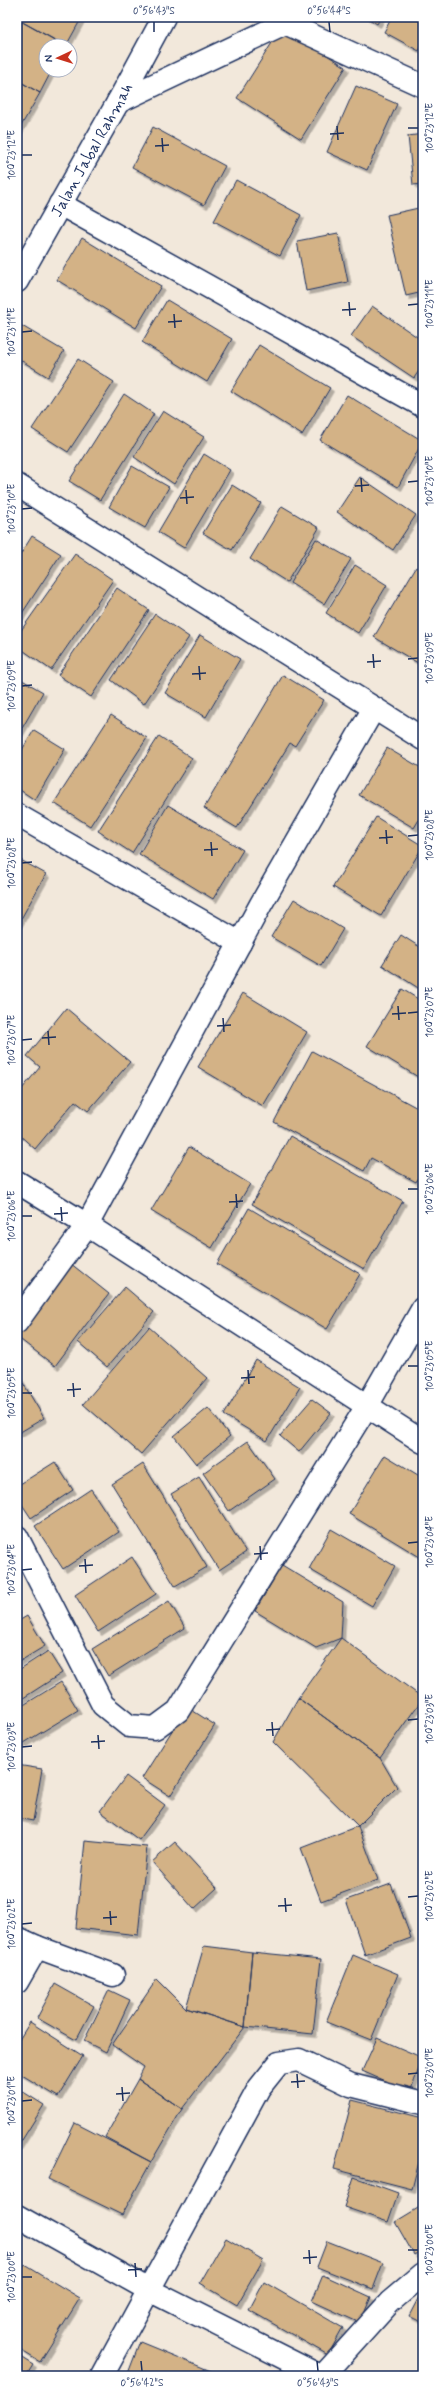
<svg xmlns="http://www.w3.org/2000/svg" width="440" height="2393" font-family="Mynerve,sans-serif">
<defs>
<filter id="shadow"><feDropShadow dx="3.5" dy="3.5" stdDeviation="0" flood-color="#0004"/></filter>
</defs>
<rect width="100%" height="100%" fill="#f2e8db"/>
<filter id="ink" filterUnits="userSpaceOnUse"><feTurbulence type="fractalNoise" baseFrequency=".025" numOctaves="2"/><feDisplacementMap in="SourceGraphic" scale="8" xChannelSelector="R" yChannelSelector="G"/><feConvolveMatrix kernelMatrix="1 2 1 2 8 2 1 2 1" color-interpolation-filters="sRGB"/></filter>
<g filter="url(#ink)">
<path fill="#d3b286" stroke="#1b2f5e" filter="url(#shadow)" d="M17,17H82L66,46L17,19Z
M366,17H381L377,24Z
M392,17H423V43L419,51L384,32Z
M17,19L65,46H46V70H52L40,93L17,80Z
M282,27L346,67L301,139L237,98Z
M17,80L40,93L17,133Z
M356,86L397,104L367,170L327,152Z
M153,127L225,166L204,205L132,167Z
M423,134V184L413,185L408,136Z
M236,180L301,215L280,256L214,221Z
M423,207V292L406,296L387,215Z
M338,233L348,282L306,291L297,241Z
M82,238L161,286L136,328L57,280Z
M167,300L232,339L207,382L142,342Z
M372,306L423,341V365L414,378L351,336Z
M17,323L64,351L48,377L17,358Z
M259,345L330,388L302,435L231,391Z
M78,359L114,382L68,452L32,429Z
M124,394L154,414L100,500L69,481Z
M347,395L423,441L398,487L320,440Z
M163,411L204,437L174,484L134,457Z
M204,454L230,470L184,548L158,532Z
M132,466L169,487L145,528L109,507Z
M360,477L416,515L393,550L337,512Z
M232,485L261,503L232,550L203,533Z
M282,506L319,528L287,582L250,559Z
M32,536L61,554L17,621V560Z
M316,539L351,559L324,604L290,583Z
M75,554L113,580L51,670L17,646V636Z
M355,565L387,585L358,633L326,613Z
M416,567L423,571V666L374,637Z
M117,588L149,610L91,697L58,675Z
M155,614L189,637L144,704L111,680Z
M200,635L240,659L206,717L165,693Z
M283,675L324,700L295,746L290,743L237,828L204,808Z
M17,677L43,692L17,737Z
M111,715L147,738L90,826L54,803Z
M34,730L65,749L35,800L17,788V758Z
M159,736L192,758L132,853L98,831Z
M387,748L423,769V813L414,828L359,795Z
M168,805L243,850L213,899L139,854Z
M376,817L423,846L381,916L333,887Z
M17,858L46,874L17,926Z
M294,899L343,929L321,966L271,937Z
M401,935L423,949V991L382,965Z
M402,989L423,1002V1080L367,1046Z
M243,993L307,1032L263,1106L198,1067Z
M66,1008L130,1062L88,1111L75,1101L35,1149L17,1133V1095L40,1067L27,1056Z
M312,1051L423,1111V1170L416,1182L371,1158L364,1171L274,1122Z
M290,1136L403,1201L364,1269L252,1204Z
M189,1147L250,1184L212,1248L151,1211Z
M249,1208L360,1274L327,1329L217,1264Z
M70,1263L109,1294L55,1366L17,1337V1332Z
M125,1287L154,1312L107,1367L78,1342Z
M149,1327L207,1378L141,1454L83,1404Z
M256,1360L300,1387L267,1441L224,1415Z
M17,1373L44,1418L17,1434Z
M312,1399L331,1413L299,1452L280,1436Z
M208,1408L230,1436L196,1464L174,1436Z
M248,1441L275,1479L229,1511L203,1473Z
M385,1455L423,1478V1559L349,1514Z
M55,1462L73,1490L31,1518L17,1497V1486Z
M143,1464L207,1567L175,1586L112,1484Z
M199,1477L246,1552L219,1570L171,1494Z
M91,1489L119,1532L63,1569L35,1526Z
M331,1529L395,1566L372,1606L309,1569Z
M132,1557L156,1594L98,1632L75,1595Z
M282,1565L343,1602L341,1638L316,1648L255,1611Z
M169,1601L185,1628L108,1676L92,1649Z
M27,1616L45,1646L17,1663V1622Z
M341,1638L423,1698L380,1758L298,1698Z
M48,1651L62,1673L17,1702V1671Z
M61,1682L78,1710L19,1746L17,1709Z
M298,1698L380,1758L397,1787L358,1826L273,1742Z
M187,1707L215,1725L170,1796L142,1778Z
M17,1765L42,1769L33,1821L17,1818Z
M126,1776L165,1805L139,1840L100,1811Z
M358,1826L378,1880L321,1901L301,1848Z
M85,1841L147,1847L138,1935L76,1928Z
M175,1842L217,1888L194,1909L152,1862Z
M391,1884L411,1938L365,1955L346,1900Z
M204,1946L252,1952L245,2027L186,2008Z
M252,1952L321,1959L313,2034L245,2027Z
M353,1955L398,1974L371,2040L326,2022Z
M157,1979L186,2008L245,2027L182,2109L138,2079L144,2067L112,2045Z
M55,1984L94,2006L76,2040L37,2018Z
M109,1990L130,2000L106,2052L84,2041Z
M30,2022L83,2056L58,2097L17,2072V2043Z
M377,2038L423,2058L410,2092L362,2071Z
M138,2079L182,2109L151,2162L105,2137Z
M17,2088L44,2105L17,2148Z
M352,2100L423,2118V2146L412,2189L334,2169Z
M75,2123L151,2162L122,2215L48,2179Z
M354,2177L398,2193L388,2222L344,2207Z
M423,2205V2249L414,2255L395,2222Z
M226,2238L263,2260L237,2305L200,2283Z
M327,2241L383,2263L373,2289L317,2267Z
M25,2265L80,2298L40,2362L17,2348V2278Z
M323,2275L371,2297L360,2323L312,2301Z
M264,2282L343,2328L328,2355L249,2310Z
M423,2289V2323L409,2316Z
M140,2342L223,2376H127Z
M17,2355L33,2365L26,2376H17Z"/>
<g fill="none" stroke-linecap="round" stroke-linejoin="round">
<defs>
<g id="minor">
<path d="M118,102L285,23L423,86"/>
<path d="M60,204L423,406"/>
<path id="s1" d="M17,281L118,102L164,17"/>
<path d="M17,485L374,708"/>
<path d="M17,815L240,943"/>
<path d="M17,1182L87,1225L423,1442"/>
<path d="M17,1322L87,1225L261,904L374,708L423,739"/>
<path d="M17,1537L103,1705L129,1726L155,1728L178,1711L367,1406L423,1308"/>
<path d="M17,1938L37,1947L17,1982"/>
<path d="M37,1947L113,1975"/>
<path d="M17,2216L149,2290L320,2376"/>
<path d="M102,2376L259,2088L279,2063L299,2060L351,2085L423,2103"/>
<path d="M323,2376L390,2302L423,2274"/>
</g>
</defs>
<use href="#minor" stroke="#1b2f5e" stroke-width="25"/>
<use href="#minor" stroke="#fff" stroke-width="22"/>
</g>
</g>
<path fill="none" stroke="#1b2f5e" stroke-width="1.5" d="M154,22V32M329,22L330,32M337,126L338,140M408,128H418M330,134L344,133M162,138L163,152M155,146L169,145M22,155H32M349,302L350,316M408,305L418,304M342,310L356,309M174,314L175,328M168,322L182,321M22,332L32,331M361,478L362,492M408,482L418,481M355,486L369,485M186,490L187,504M180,498L194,497M22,509L32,508M373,654L374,668M408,659L418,658M367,662L381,661M199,666L200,680M192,674L206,673M22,686L32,685M386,830L387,844M408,836L418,835M379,838L393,837M211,842L212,856M204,850L218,849M22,863L32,862M398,1006L399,1020M408,1013L418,1012M392,1014L406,1013M223,1018L224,1032M217,1026L231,1025M48,1031L49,1045M42,1038L56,1037M22,1040L32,1039M408,1189H418M236,1194L237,1208M229,1202L243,1201M61,1207L62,1221M54,1214L68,1213M22,1216H32M408,1366H418M248,1370L249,1384M241,1378L255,1377M73,1383L74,1397M67,1390L81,1389M22,1393H32M408,1543L418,1542M260,1546L261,1560M254,1554L268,1553M85,1559L86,1573M79,1566L93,1565M22,1570L32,1569M408,1720L418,1719M272,1722L273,1736M266,1730L280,1729M98,1735L99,1749M91,1742L105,1741M22,1747L32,1746M408,1897L418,1896M285,1898L286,1912M278,1906L292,1905M110,1911L111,1925M103,1918L117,1917M22,1924L32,1923M297,2074L298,2088M408,2074L418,2073M291,2082L305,2081M122,2087L123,2101M116,2094L130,2093M22,2101L32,2100M309,2250L310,2264M408,2250H418M303,2258L317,2257M135,2263L136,2277M128,2270L142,2269M22,2277H32M141,2361L142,2371M317,2361L318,2371"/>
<g text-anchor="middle" stroke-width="3.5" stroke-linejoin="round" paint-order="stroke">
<g font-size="16" fill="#1b2f5e" stroke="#fff">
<text dy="6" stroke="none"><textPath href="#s1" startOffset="151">Jalan Jabal Rahmah</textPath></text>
</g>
</g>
<rect width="440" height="2393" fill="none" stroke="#fff" stroke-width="44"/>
<g transform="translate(58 58) rotate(266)"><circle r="19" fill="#ffffff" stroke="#a4acbf"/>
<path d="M0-3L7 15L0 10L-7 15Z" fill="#c8321e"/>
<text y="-6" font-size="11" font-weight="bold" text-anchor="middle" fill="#1b2f5e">N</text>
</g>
<rect x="22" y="22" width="396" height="2349" fill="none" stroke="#1b2f5e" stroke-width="1.5"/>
<g font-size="10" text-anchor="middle" fill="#1b2f5e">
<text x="154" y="14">0°56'43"S</text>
<text x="329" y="14">0°56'44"S</text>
<text transform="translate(429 128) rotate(-90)" y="4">100°23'12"E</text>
<text transform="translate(11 155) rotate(-90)" y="4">100°23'12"E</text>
<text transform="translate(429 304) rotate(-90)" y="4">100°23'11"E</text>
<text transform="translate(11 332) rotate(-90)" y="4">100°23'11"E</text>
<text transform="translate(429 481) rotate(-90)" y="4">100°23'10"E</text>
<text transform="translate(11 509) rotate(-90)" y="4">100°23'10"E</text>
<text transform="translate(429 658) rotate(-90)" y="4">100°23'09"E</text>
<text transform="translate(11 686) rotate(-90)" y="4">100°23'09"E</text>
<text transform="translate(429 835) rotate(-90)" y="4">100°23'08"E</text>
<text transform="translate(11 863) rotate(-90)" y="4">100°23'08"E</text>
<text transform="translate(429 1012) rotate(-90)" y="4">100°23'07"E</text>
<text transform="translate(11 1040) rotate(-90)" y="4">100°23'07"E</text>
<text transform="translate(429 1189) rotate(-90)" y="4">100°23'06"E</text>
<text transform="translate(11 1216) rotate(-90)" y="4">100°23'06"E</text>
<text transform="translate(429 1366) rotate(-90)" y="4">100°23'05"E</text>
<text transform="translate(11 1393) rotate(-90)" y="4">100°23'05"E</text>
<text transform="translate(429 1542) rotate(-90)" y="4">100°23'04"E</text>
<text transform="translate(11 1570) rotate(-90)" y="4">100°23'04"E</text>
<text transform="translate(429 1719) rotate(-90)" y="4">100°23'03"E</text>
<text transform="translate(11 1747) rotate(-90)" y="4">100°23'03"E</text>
<text transform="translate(429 1896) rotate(-90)" y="4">100°23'02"E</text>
<text transform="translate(11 1924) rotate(-90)" y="4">100°23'02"E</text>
<text transform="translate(429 2073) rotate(-90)" y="4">100°23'01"E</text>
<text transform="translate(11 2101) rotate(-90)" y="4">100°23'01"E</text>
<text transform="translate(429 2250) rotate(-90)" y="4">100°23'00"E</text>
<text transform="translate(11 2277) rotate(-90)" y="4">100°23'00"E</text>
<text x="142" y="2386">0°56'42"S</text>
<text x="318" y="2386">0°56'43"S</text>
</g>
</svg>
